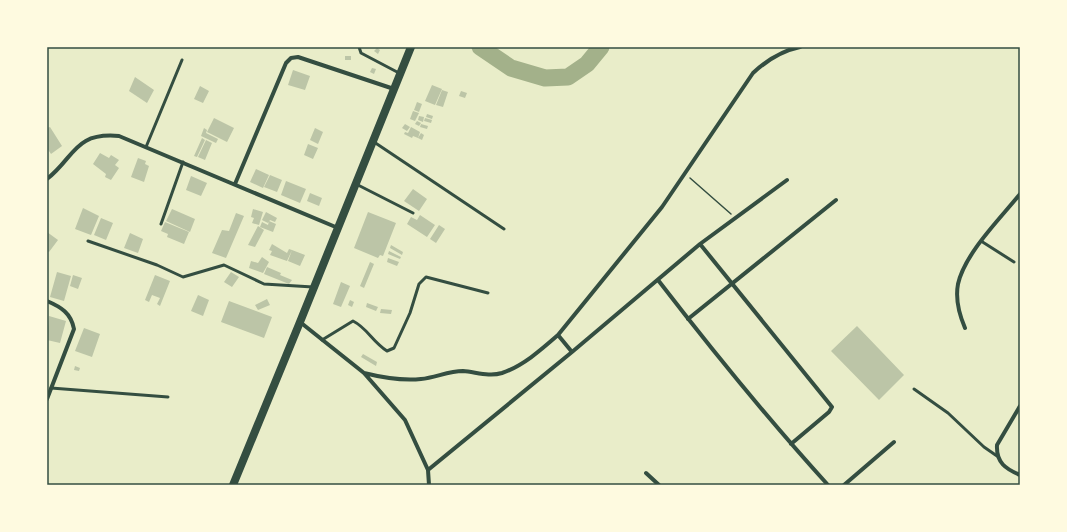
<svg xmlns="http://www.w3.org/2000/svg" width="1067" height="532" font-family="Roboto,sans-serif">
<rect width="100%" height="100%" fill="#e9edc9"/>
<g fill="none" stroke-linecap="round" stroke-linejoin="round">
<path stroke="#a3b18a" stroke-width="17" d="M480,47L511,68L545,78L568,77L587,64L601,47"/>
</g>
<path fill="#bcc5a7" d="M377,48L380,50L378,54L374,51Z
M345,56H351V60H345Z
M372,68L376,69L374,74L370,72Z
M293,70L310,76L305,90L288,85Z
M135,77L154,90L147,103L129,91Z
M432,85L442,89L435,105L425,101Z
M200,86L209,91L203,103L194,99Z
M442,90L448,92L443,107L436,105Z
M461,91L467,93L465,98L459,96Z
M417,102L422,104L419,112L414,110Z
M413,111L419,113L415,121L410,119Z
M427,114L433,116L432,119L426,117Z
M419,116L424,117L423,122L418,120Z
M214,118L234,128L227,142L207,132Z
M425,118L432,120L431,123L424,121Z
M417,121L421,123L419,126L415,124Z
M405,124L410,127L407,131L402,128Z
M421,124L428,126L427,129L420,127Z
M50,127L62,146L51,154L47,148V128Z
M411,127L420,132L418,138L413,136L412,138L404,134L405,132L408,133Z
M204,128L207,130L206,133L218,139L216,143L201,136Z
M315,128L323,132L318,144L310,140Z
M421,133L424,135L422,140L418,138Z
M202,138L205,140L197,157L194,156Z
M206,140L212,143L205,160L198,157Z
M308,144L318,148L313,159L304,155Z
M100,153L109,158L111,155L119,160L115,165L119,168L111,180L105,177L106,174L93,164Z
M138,158L146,161L145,164L149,166L144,182L131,177Z
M256,169L269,175L263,188L250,182Z
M270,175L282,180L277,192L264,187Z
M191,176L207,183L201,196L186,190Z
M286,181L306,189L300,203L281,195Z
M413,189L427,199L419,211L404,201Z
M310,193L322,198L319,206L307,201Z
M83,208L99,216L91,235L75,229Z
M172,209L195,219L190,232L166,221Z
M253,209L263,212L259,225L252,223L254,218L251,217Z
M266,212L277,218L275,222L270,220L268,223L262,220Z
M368,212L396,223L383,256L380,255L378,258L354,248Z
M236,213L244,216L226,258L212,253L222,230L229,231Z
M420,215L435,225L427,237L407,224L411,217L417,220Z
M101,218L113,223L106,240L94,235Z
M269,221L276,224L273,232L260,227L262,222L268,225Z
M165,222L189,232L184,244L167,237L168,234L161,231Z
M439,225L445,229L436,243L430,239Z
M258,226L264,230L255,247L248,245Z
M47,232L58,240L49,252L47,251Z
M130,233L143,239L138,253L124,248Z
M272,244L287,253L289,249L292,250L287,261L270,255L272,251L269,250Z
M391,245L403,252L402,255L390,248Z
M292,250L305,255L300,266L288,261Z
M389,251L401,257L400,259L388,254Z
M262,257L269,262L263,273L249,268L251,261L258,263Z
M388,258L399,262L397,266L387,262Z
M370,262L374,264L364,288L360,286Z
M267,267L281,273L280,275L292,280L289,284L264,274Z
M57,272L71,276L64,301L50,297Z
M231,272L239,277L232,287L224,282Z
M73,275L82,278L78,289L70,286Z
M155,275L170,281L160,306L157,304L160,298L152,295L149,302L145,300Z
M341,282L350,286L341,307L333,304Z
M198,295L209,300L203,316L191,311Z
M267,299L270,305L258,310L255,305Z
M350,300L354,302L352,307L348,305Z
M229,301L272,317L264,338L221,322Z
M367,303L378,307L376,311L366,307Z
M381,309L392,310L391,314L380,313Z
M49,316L66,321L60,343L47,340Z
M857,326L904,375L879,400L831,351Z
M84,328L100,334L92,357L75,351Z
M363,354L377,362L376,366L361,357Z
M75,366L80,368L79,371L74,370Z"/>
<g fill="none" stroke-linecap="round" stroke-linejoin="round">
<path stroke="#344e41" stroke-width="1.5" d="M690,178L731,214"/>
<path stroke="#344e41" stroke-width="3" d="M359,47L361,53L399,73
M374,142L504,229
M146,147L182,60
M356,184L413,213
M161,224L183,162
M88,241L157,265L183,277L224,265L264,284L313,287
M981,241L1014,262
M322,340L353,321C367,328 372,341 387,351L394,348L410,313L419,284L426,277L488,293
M51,388L168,397
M914,389L948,413L984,447L997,456"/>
<path stroke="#344e41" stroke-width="4" d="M47,179C75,157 74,132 119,136L338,228
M235,184L286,63L291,58L298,57L394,89
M700,244L832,407L829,412L791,444
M658,280C712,350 768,419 828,485
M47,301C61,307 71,313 74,329L47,399
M688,319L836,200
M300,322L364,373L405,420L428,470
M965,328C959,314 955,300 958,284C965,253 1000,219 1020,194
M558,335L572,352
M364,373C384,378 401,381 421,379C435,378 448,371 463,371C476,372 489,377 502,373C523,366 542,349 558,335L662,207L753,73C767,60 781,51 800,47
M1020,406L997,445C996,463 1006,469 1020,475
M646,473L659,485
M429,485L428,470L572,352L700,244L787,180
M844,485L894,442"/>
<path stroke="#344e41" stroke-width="8" d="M233,485L300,322L411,47"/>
</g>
<rect width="1067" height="532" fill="none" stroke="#fefae0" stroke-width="96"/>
<rect x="48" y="48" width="971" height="436" fill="none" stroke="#344e41" stroke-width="1.5"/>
</svg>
